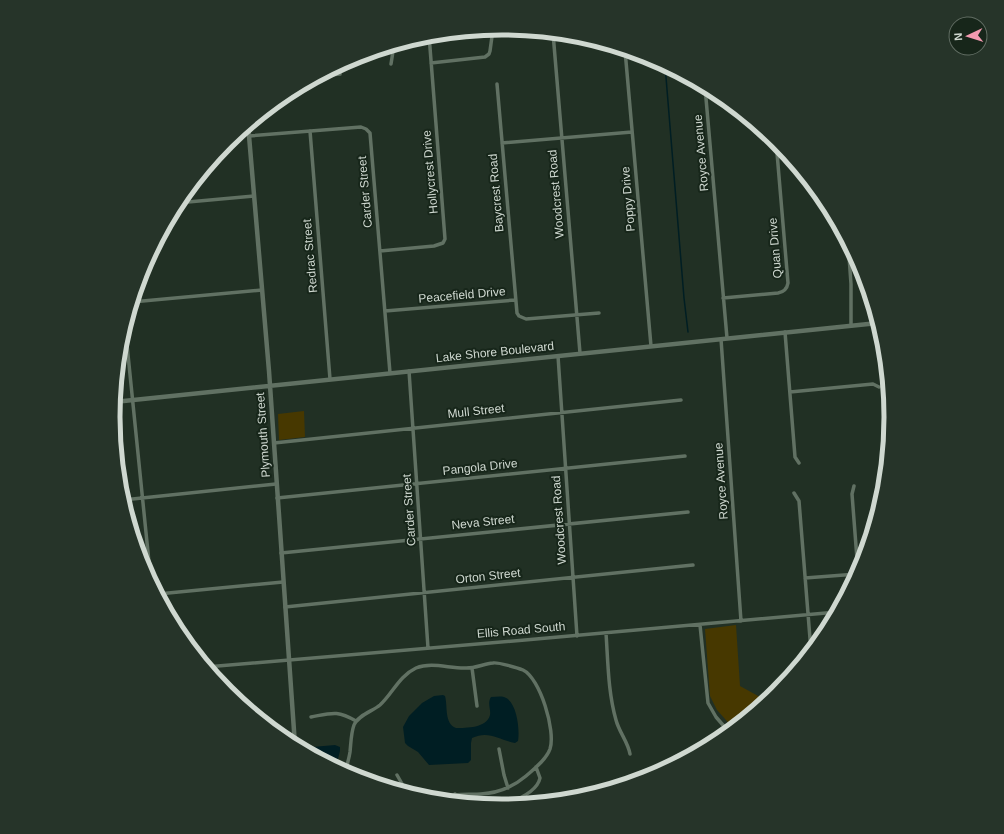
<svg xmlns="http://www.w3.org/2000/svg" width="1004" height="834" font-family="Helvetica,sans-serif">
<rect width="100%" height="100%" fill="#213024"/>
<path fill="#473800" d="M304,411L305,437L279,440L278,414Z
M736,625L740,686L760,697L761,705L733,728L717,710L710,696L705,629Z"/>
<path fill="#001e23" d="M443,695L445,696C448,707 444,723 456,728C466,728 487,728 490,715C491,709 487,703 491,697C495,697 500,696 504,697C517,701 520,730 518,741L515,743C499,740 489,730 472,738L471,743V760L468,763L429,765L418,752L408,746L405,743L403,727L409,716L422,703L434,696Z
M335,745L340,747V751L336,767L307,752L308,749L312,747Z"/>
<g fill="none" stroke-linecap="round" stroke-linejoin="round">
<path stroke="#001e23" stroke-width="1.5" d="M665,65L684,298L688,332"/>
<path stroke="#617163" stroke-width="3.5" d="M553,33L580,353
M625,50L651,346
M431,63L485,57L489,54L490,51L493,29
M391,64L394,45
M319,76L340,74L339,65
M497,84L517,313L519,316L526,319L599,313
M705,87L727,338
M310,131L330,379
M249,136L361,127L366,129L370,133L390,373
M502,143L632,132
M177,203L254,196
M848,242L851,284V326
M380,251L434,246L443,243L445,239L429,35
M723,298L778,293C784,292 787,289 788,283L776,141
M132,302L262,290
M385,311L515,300
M125,325L151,582
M785,332L795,457L799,463
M721,339L741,621
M558,356L577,636
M409,371L428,648
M790,392L873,384L879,387
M274,443L681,400
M854,486L852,494L858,572
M794,493L799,501L811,651
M277,498L685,456
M123,500L276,484
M281,553L688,512
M805,578L857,574
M158,594L283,582
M285,607L693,565
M700,625L708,703L716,717L729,732
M606,633C608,662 608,692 616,720C619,732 628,742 630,754
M206,667L525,640L837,612
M472,668L477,706
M311,717C332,713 337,710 356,721
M499,749L504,775L508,788
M345,772C347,765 349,759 350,752C351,743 351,733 354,725C358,715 373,711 380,705C393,693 399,676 416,668C431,662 448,668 464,668C474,669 483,664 493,663C498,662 518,668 523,670C540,678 556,731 550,749C546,760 534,769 526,776C513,787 498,793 481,794C467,795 454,792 440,800
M397,775L405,789L410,794
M455,794L457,802
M499,806C512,802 537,793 540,778L536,767"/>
<path stroke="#617163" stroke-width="4.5" d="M248,124L269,371L295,745
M114,402L878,323"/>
</g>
<g text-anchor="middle" stroke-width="4" stroke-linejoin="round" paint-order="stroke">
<g font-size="12" fill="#cfd8d0" stroke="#17261a">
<text transform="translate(701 153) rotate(-95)" y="4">Royce Avenue</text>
<text transform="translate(430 172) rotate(-95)" y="4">Hollycrest Drive</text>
<text transform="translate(365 192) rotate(-95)" y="4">Carder Street</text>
<text transform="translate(496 193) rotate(-95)" y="4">Baycrest Road</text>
<text transform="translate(556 194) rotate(-95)" y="4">Woodcrest Road</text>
<text transform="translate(628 199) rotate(-95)" y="4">Poppy Drive</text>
<text transform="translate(775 248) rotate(-95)" y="4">Quan Drive</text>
<text transform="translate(310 256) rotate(-95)" y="4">Redrac Street</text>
<text transform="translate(462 295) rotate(-5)" y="4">Peacefield Drive</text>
<text transform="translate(495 352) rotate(-6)" y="4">Lake Shore Boulevard</text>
<text transform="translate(476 411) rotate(-6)" y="4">Mull Street</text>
<text transform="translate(263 435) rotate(-94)" y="4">Plymouth Street</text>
<text transform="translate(480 467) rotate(-6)" y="4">Pangola Drive</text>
<text transform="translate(721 481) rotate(-94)" y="4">Royce Avenue</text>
<text transform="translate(409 510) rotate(-94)" y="4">Carder Street</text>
<text transform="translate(559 520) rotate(-94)" y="4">Woodcrest Road</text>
<text transform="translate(483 522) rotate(-6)" y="4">Neva Street</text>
<text transform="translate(488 576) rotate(-6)" y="4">Orton Street</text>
<text transform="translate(521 630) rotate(-5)" y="4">Ellis Road South</text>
</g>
</g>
<path d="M0 0H1004V834H0ZM120 417a382 382 0 1 1 764 0a382 382 0 1 1-764 0Z" fill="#263429" fill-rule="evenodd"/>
<path fill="none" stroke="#cfd8d0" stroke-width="5" d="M120 417a382 382 0 1 1 764 0a382 382 0 1 1-764 0Z"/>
<g transform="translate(968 36) rotate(266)"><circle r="19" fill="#17261a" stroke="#616d63"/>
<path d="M0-3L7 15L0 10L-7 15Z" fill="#f29ab0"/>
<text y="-6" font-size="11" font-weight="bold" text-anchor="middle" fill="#cfd8d0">N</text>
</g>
</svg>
